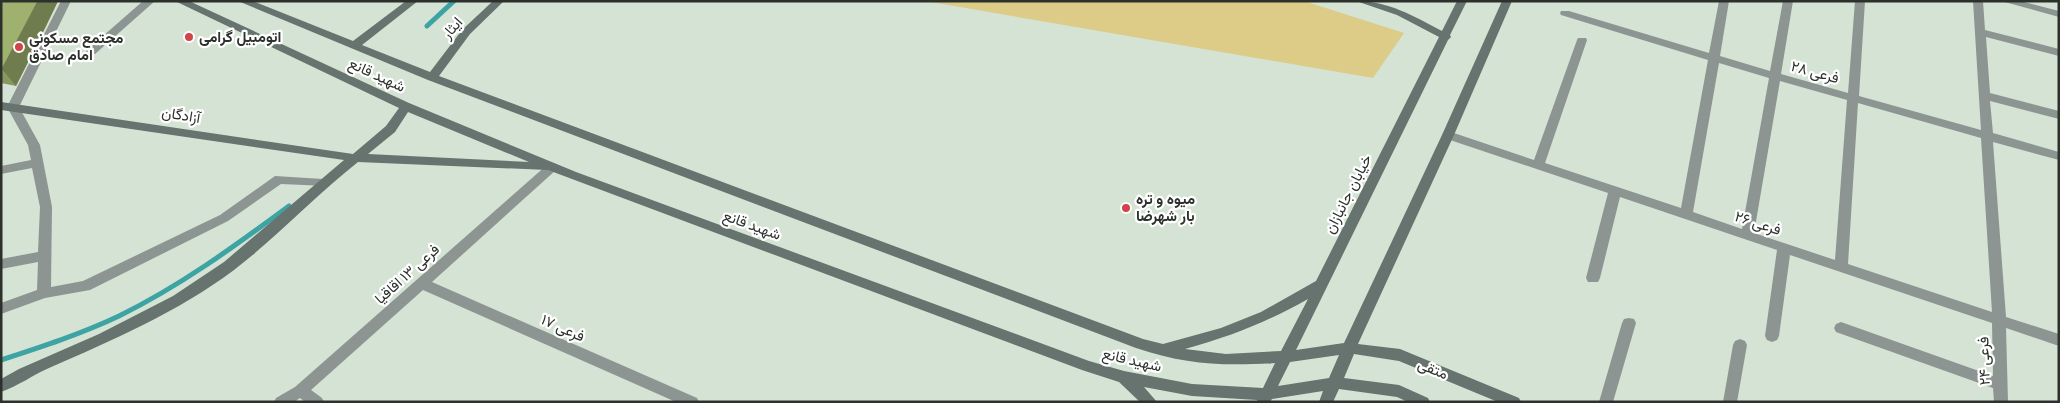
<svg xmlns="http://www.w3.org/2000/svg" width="2060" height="403" font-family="'Roboto Condensed',Vazirmatn,sans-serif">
<rect width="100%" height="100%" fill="#d4e3d4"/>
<path fill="#dccc87" d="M925,1H1304L1404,33L1373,78Z"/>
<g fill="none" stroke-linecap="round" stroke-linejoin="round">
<path stroke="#3ea4a3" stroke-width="5" d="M427,26L454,1
M1,360C41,347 81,334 119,316C180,286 235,246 289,206"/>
<path fill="#8d9592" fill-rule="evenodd" d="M61,1H71L19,107L40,145L52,207L51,287L83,281L220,215L275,176L323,179L329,183L327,186L281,184L228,221L90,290L45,298L1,314V303L37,290L38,262L1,269V259L38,252L40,207L32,168L1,174V166L31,160L28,145L7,107Z
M143,1H155L95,54H87L86,52L87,50Z
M1719,1H1729L1720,56L1770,71L1783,1H1793L1781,74L1848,93L1855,1H1865L1859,96L1981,130L1973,1H1983L1985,30L2059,49V56L1986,37L1990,93L2059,111V119L1990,101L1993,133L2059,152V160L1993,142L2006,317L2059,334V346L2006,328L2008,402H1994L1993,388L1836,332L1834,328L1836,324L1841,322L1993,376L1992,323L1790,255L1779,336L1777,340L1772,342L1767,340L1765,336L1777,250L1620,197L1600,278L1598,282H1588L1586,278L1608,193L1444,138L1442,135L1448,131L1534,160L1577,40L1578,38H1586L1587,40L1545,163L1681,208L1708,60L1561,15L1560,13L1561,11H1569L1709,53ZM1719,63L1769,78L1742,229L1693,212ZM1780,81L1847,100L1835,260L1754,233ZM1858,103L1981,138L1992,312L1848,264Z
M2001,1H2020L2059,11V17Z
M552,163L556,164L558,167L556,170L432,282L697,398L699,402H676L423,290L311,390L322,398L324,402H305L300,398L294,402H274L276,398L295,387L548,164Z
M1629,318L1634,319L1636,323L1613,402H1599L1622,323L1624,319Z
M1740,339L1745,341L1747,345L1737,402H1723L1733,345L1735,341Z"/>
<path fill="#66736e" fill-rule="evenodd" d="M175,1H189L409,103L576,172L1089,361L1124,371L1192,384L1263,388L1275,363C1222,366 1187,365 1136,348L428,80L238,1H253L353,41L406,1H418L362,45L430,72L462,30L493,1H504L470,34L439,76L1143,339L1163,344L1221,328L1261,312L1316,281L1439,37L1397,15L1356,1C1388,1 1414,16 1442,31L1457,1H1467L1450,35L1451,37L1448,40L1296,350L1344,343L1442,135L1502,1H1512L1454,135L1358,344L1400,349L1519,398L1521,402H1498L1399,361L1354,354L1344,378L1399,385L1428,398L1430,402H1408L1397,397L1339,389L1333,402H1319L1323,391L1272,399L1270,402H1258L1257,400L1192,396L1144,387L1157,402H1140L1119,382L1082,370L548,170L358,162C315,196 277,237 234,270C178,312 113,340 49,368C33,375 18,386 1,392V379L19,369L99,334L173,296L224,262L344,160L1,110V102L353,154L386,126L399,108ZM408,112L529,162L368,154L395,132ZM1308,299L1281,351L1226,354L1185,349C1232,336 1265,323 1308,299ZM1339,355L1329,378L1278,386L1290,362Z"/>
</g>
<path fill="#89985f" d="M1,1H58L46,26L16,86L1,83Z"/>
<path fill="#6f7c4d" d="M38,1H58L46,26L16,86L2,69Z"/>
<path fill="#9fb16e" stroke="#6f7c4d" d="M1,1H38L2,69H1Z"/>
<g fill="#d3434a" stroke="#fff" stroke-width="2">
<circle cx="189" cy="37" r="5"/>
<circle cx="19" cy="47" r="5"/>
<circle cx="1126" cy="208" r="5"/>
</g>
<g text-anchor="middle" stroke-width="4.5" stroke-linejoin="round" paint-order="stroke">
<g font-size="15" fill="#2c312c" stroke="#fff">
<text transform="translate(452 28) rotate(-49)" y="5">ایثار</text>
<text transform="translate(1815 72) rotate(15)" y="5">فرعی ۲۸</text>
<text transform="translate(377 75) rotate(25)" y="5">شهید قانع</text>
<text transform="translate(181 115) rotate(9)" y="5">آزادگان</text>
<text transform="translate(1348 194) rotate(-63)" y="5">خیابان جانبازان</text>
<text transform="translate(1758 223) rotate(18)" y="5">فرعی ۲۶</text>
<text transform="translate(752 225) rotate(20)" y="5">شهید قانع</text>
<text transform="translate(407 274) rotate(-42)" y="5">فرعی ۱۳ اقاقیا</text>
<text transform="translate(563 328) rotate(24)" y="5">فرعی ۱۷</text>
<text transform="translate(1132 360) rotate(13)" y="5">شهید قانع</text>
<text transform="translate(1984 361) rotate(-92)" y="5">فرعی ۲۴</text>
<text transform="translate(1433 369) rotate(22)" y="5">متقی</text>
</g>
<g font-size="15" font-weight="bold" fill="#2c312c" stroke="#fff" text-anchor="start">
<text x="199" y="42">اتومبیل گرامی</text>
<text x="29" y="43">مجتمع مسکونی<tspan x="29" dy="17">امام صادق</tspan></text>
<text x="1136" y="204">میوه و تره<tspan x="1136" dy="17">بار شهرضا</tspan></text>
</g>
</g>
<rect width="2060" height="403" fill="none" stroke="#2c312c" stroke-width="5"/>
</svg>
